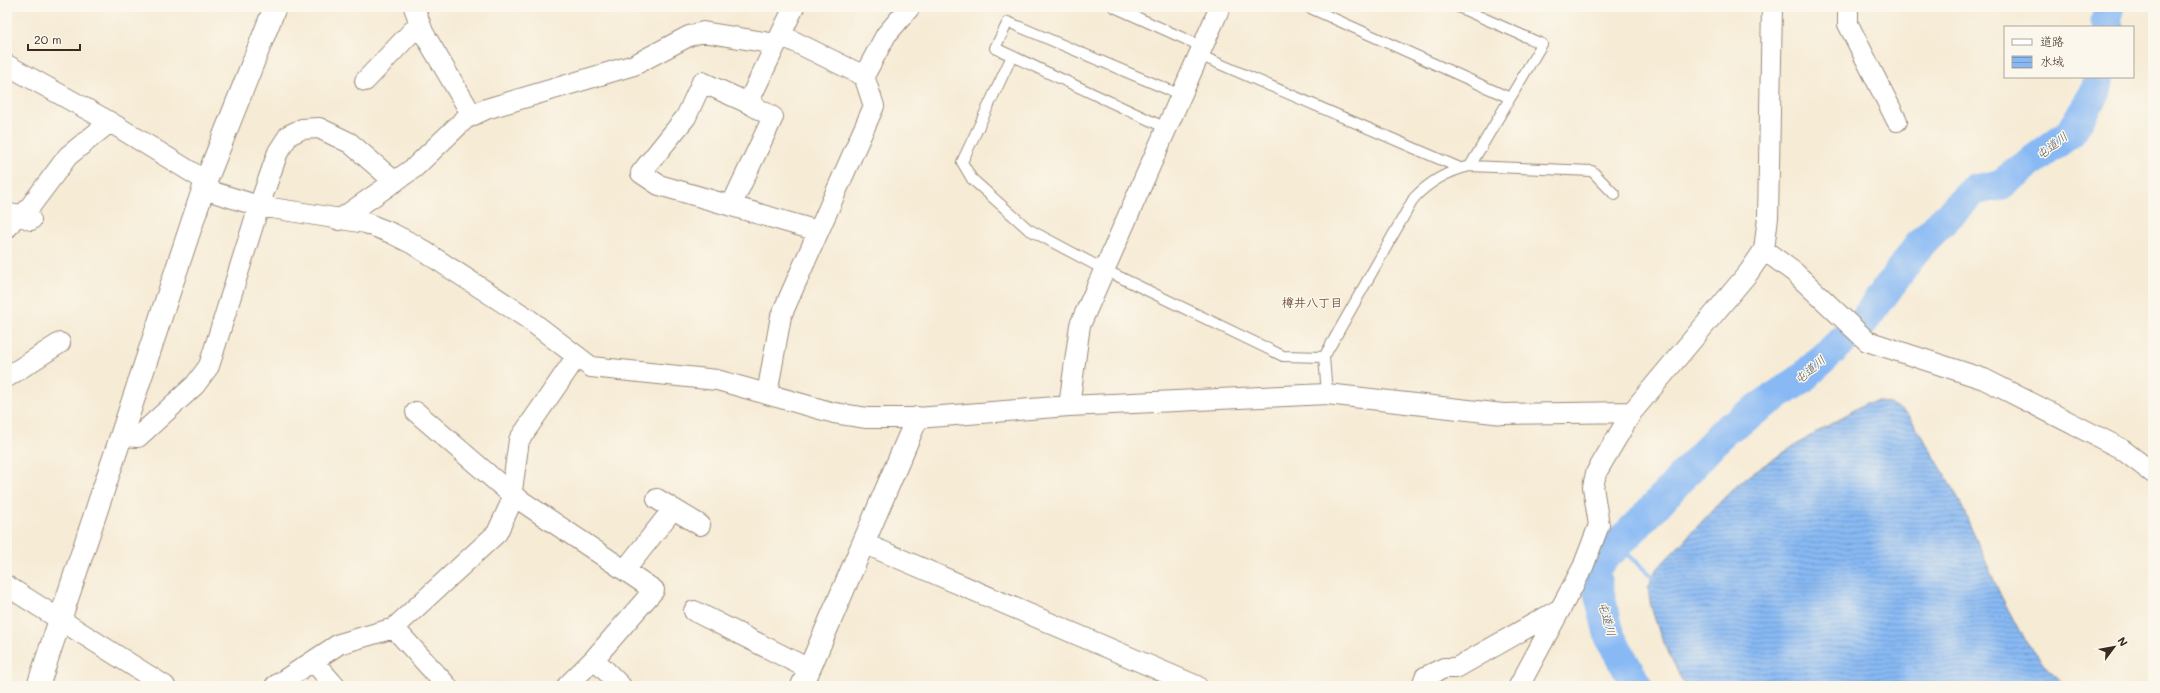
<svg xmlns="http://www.w3.org/2000/svg" width="2160" height="693" font-family="Mali,'Klee One',sans-serif">
<defs>
<pattern id="water-rules" width="6" height="5" patternUnits="userSpaceOnUse"><rect width="6" height="5" fill="#88b9f4"/><path d="M0 2.5h6" fill="none" stroke="#7097c5"/></pattern>
</defs>
<rect width="100%" height="100%" fill="#fbf7ec"/>
<filter id="ink" filterUnits="userSpaceOnUse"><feTurbulence type="fractalNoise" baseFrequency=".025" numOctaves="2"/><feDisplacementMap in="SourceGraphic" scale="8" xChannelSelector="R" yChannelSelector="G"/><feConvolveMatrix kernelMatrix="1 2 1 2 8 2 1 2 1" color-interpolation-filters="sRGB"/></filter>
<filter id="wash" filterUnits="userSpaceOnUse"><feTurbulence type="fractalNoise" baseFrequency=".012" numOctaves="4" result="noise"/><feDisplacementMap in="SourceGraphic" scale="16" xChannelSelector="R" yChannelSelector="G"/><feGaussianBlur stdDeviation="0.9" result="paint"/><feColorMatrix in="noise" values="0 0 0 0 0 0 0 0 0 0 0 0 0 0 0 0 0 1.4 0 .05"/><feComposite in="paint" operator="in"/></filter>
<g filter="url(#wash)">
<rect width="100%" height="100%" fill="#f6ebd5"/>
<path fill="url(#water-rules)" stroke="#627289" d="M1877,402L1889,403L1897,408L1907,414L1917,428L1955,491L2000,594L2021,634L2044,665L2067,686H1686C1674,666 1642,603 1650,581C1653,571 1675,550 1683,542C1706,518 1728,490 1755,471C1791,447 1829,425 1866,403Z"/>
<g fill="none" stroke-linecap="round" stroke-linejoin="round">
<path stroke="#88b9f4" stroke-width="5" d="M1617,545L1653,577"/>
<path stroke="#88b9f4" stroke-width="31" d="M2108,27L2106,20L2110,7
M1637,686L1610,637L1593,569L1645,517L1724,431L1800,380L1863,322L1920,244L1974,190L2000,185L2070,133L2096,91L2099,77"/>
</g>
</g>
<g filter="url(#ink)">
<g fill="none" stroke-linecap="round" stroke-linejoin="round">
<defs>
<path id="service" d="M1114,7L1203,47
M1308,7L1510,98
M1458,7L1542,44L1470,166
M1199,55L1460,168
M1012,56L962,162L972,179L1028,229L1103,269L1283,356L1324,357
M1166,128L995,48L1008,22L1181,95
M1327,394L1324,357L1414,198C1429,182 1449,171 1470,166L1592,171L1615,195"/>
<path id="minor" d="M414,7L423,32L472,115
M1848,7V24L1897,121
M7,65L110,122L206,181
M864,76L886,35L910,7
M365,81L420,23
M748,103L794,7
M203,189L259,206L366,223L391,233L413,244L527,318L591,367L717,380L834,413L867,418H917L1069,406L1327,394L1503,414L1632,412
M731,206L773,117L748,103L702,82L686,117L641,173L659,185L818,231
M23,216L68,156L110,122
M339,220L414,168L465,119L486,109L634,65L689,36L703,32L776,44
M7,228L17,214L31,220
M1764,250L1794,272L1867,341L1984,379L2120,448L2153,473
M7,377L60,343
M767,394L781,316L874,106L864,76L781,35
M1069,406L1080,325L1220,7
M416,412L511,494L654,590L594,659L567,686
M121,436L138,437L195,385L209,366L259,206L278,152L289,135L302,129L319,128L350,143L395,182
M657,499L700,525
M863,543L1197,686
M625,570L673,509
M7,586L165,686
M694,611L809,669
M394,628L447,686
M594,659L621,686
M313,661L335,686
M275,686L339,644L394,628L497,533L510,505L519,440L577,356
M1422,686L1425,677L1444,668H1456L1560,609
M1519,686L1583,567L1599,525L1593,487L1596,473L1632,412L1749,272L1764,250L1768,217L1772,7"/>
<path id="tertiary" d="M38,686L206,181L275,7
M802,686L917,418"/>
</defs>
<use href="#service" stroke="#988a7a" stroke-width="12"/>
<use href="#minor" stroke="#988a7a" stroke-width="22"/>
<use href="#tertiary" stroke="#988a7a" stroke-width="24"/>
<use href="#service" stroke="#fff" stroke-width="10"/>
<use href="#minor" stroke="#fff" stroke-width="20"/>
<use href="#tertiary" stroke="#fff" stroke-width="22"/>
</g>
</g>
<g text-anchor="middle" stroke-width="3" stroke-linejoin="round" paint-order="stroke">
<g font-size="12" font-style="italic" fill="#52555e" stroke="#fbf7ec">
<text transform="translate(2052 146) rotate(-38)" y="4">屯道川</text>
<text transform="translate(1810 370) rotate(-41)" y="4">屯道川</text>
<text transform="translate(1607 619) rotate(74)" y="4">屯道川</text>
</g>
<g font-size="12" font-weight="bold" fill="#70503d" stroke="#fbf7ec">
<text x="1312" y="307">樽井八丁目</text>
</g>
</g>
<rect width="2160" height="693" fill="none" stroke="#fbf7ec" stroke-width="24"/>
<rect x="2004" y="26" width="130" height="52" fill="#fbf7ec" stroke="#aea59a"/>
<rect x="2012" y="39" width="20" height="6" fill="#ffffff" stroke="#aea59a"/>
<text x="2040" y="46" font-size="12" fill="#3b2a1e">道路</text>
<rect x="2012" y="56" width="20" height="12" fill="url(#water-rules)" stroke="#aea59a"/>
<text x="2040" y="66" font-size="12" fill="#3b2a1e">水域</text>
<g transform="translate(2114 647) rotate(58)" stroke="#fbf7ec" stroke-width="3" paint-order="stroke">
<path d="M0-3L7 15L0 10L-7 15Z" fill="#3b2a1e"/>
<text y="-6" font-size="11" font-weight="bold" text-anchor="middle" fill="#3b2a1e">N</text>
</g>
<path d="M28 44v6h52v-6" fill="none" stroke="#3b2a1e" stroke-width="2"/>
<text x="34" y="44" font-size="12" fill="#3b2a1e" stroke="#fbf7ec" stroke-width="3" paint-order="stroke">20 m</text>
</svg>
